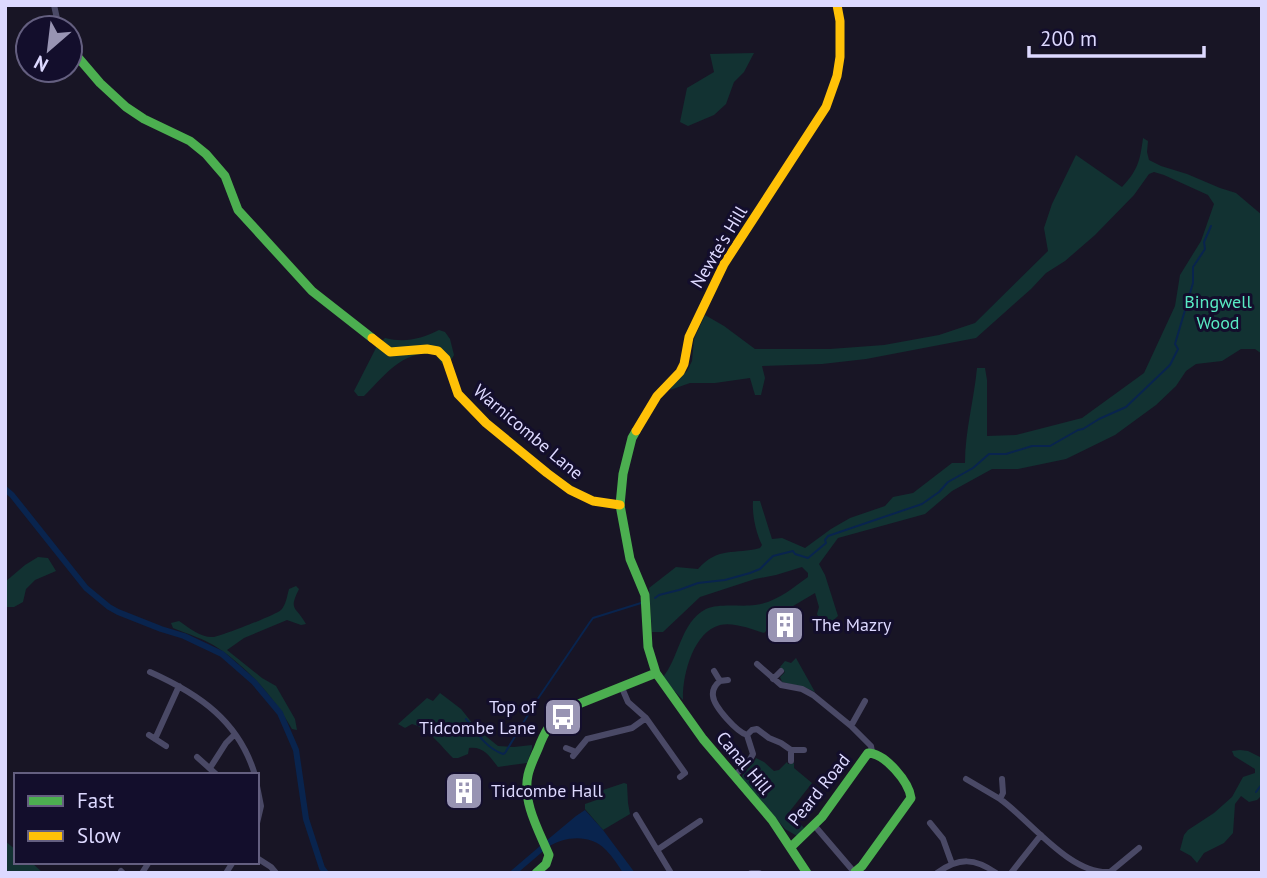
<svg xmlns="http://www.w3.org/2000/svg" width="1267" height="878" font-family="'PT Sans',sans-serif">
<rect width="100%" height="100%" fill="#181525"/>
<path fill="#123232" d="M754,53L744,72L734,82L726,104L714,115L688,126L680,122L687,88L714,72L710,54Z
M1143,138L1148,141L1147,152L1149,160L1161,166L1187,174L1220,188L1236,193L1262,215V354L1255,349H1241L1222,361L1196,364L1186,371L1176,386L1156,405L1115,435L1066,459L1018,469H992L952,491L925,514L838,538L819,564L825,575L838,616L826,627L820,621L817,614L819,607L815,593L788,609L770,610L768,613L766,631L764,633C751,629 734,622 720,625C693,632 682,676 683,700L662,678C679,660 680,622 706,609C719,603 741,607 755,605C777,602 791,589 808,577V573L802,567L776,575L755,579L700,597L663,632H652L649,588L676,567L698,569C719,546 734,555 760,548L762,545C756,533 752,515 753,501H760L772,539L782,538L805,548L831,529L850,518L885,506L893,497L913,493L952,463H965C965,431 974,400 977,368H985L987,380V436L1016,435L1082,418L1144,373L1175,306L1180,275L1201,241L1214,204L1208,195L1164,175L1154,172L1149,174L1134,195L1095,235L1065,261L1046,273L1031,289L976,338L866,359L822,364L762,366L765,378L761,395H755L750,378L715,383H690L670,390L675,382L687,371L692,361L694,339L705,315L724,326L755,349H830L884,345L939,335L975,323L1048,251L1044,228L1052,204L1076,155L1122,187C1138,170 1140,161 1143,138Z
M439,330L445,332L450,339L454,355L451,360L442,364L436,355C405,347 384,376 364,396H358L354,391L377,346L385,338C405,343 421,339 439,330Z
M38,557L48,558L56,571L35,580L26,589L23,602L14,607H5V582L25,565Z
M296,586L299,589C288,611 296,606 306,624L301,625L287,620L244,638L227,650L262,678L276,686L295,719L297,730L292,729C274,697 249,669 218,648C205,639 188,634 173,628L171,623L179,621C189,628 201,638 214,637C219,637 278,614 281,610C286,605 287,596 289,589Z
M796,658L815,692L804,687L782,682L780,677L785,672L780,667L785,661L791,663Z
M440,693L461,709L477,729L498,746L514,747L532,745V749L527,763L498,767C490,757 484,746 469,748L468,754L458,758H453C440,745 429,729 412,724L405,728L398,724L427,698L433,701Z
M1240,750L1248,751L1262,758V795L1257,800L1249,802L1241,796L1235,804L1233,833L1224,843L1204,853L1197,863L1191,856L1180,850L1184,835L1188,830L1214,813L1232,797L1243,777L1255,773V769L1234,756L1232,751Z
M756,758L764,762L774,771L779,770L787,762L788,764L794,763V768L812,783L790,811L804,828L797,836L785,829L743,780L742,776C746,769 753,765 756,758Z
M624,783L627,784L628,803L630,814L603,830L585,809V804L605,797L602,793L603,790Z
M5,841L16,850V862H31L43,873H5Z"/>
<path fill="#09244e" d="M585,810L603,830L635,873H623C618,865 613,857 606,850C590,834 566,836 548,847L546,841L576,816Z"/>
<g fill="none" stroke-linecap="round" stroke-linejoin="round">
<path stroke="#09244e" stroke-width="2" d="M655,598L659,595L679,590L698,583L725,580L750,573L760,569L773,556L793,551L795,554L808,558L826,543L825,540L828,536L922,504L939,492L948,482L973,468L989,454H1006L1032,446H1050L1078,430L1083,429L1099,419L1126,407L1170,365L1178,349L1175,344L1193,283V267L1205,249L1204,242L1211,226
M466,719C477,733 486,748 503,754L505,753L537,700L590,622L593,618L641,603
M1256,792L1262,784"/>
<path stroke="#09244e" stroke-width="6" d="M5,489L12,495L86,588L109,607L118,612L161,629L184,636L222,654L254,682L280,713L296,750L306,819L322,868L326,873
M513,873L547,844"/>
<path stroke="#4a4966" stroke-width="6" d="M54,5L59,28
M757,664L781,685L802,689L813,695L851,726
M714,671L720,681
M150,672C199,694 239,721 255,775
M773,679L781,671
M728,680L720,681C715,685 712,689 713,696C714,707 737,732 747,735L753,754L748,763L734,776
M622,688L628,702L646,718L685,773L680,777
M865,701L851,726L871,746L872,752
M149,735L166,746
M747,735L752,730L757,729L769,738L781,743L791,750H804
M155,739L179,686
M566,748L576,752
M791,750V761
M573,756L587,739L632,728L646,718
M197,757L217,775
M210,768L226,743L235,734
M966,779L1000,799
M1002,779L1003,793L1000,799C1030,820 1070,875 1110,872L1139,848
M257,786L261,806L257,823
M636,815L671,873
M930,823L943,839L952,864
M814,825L855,873
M657,850L700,821
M257,858L271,867L276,873
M121,871L123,873
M142,873L149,862
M226,873L233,862
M751,873H759
M937,873C959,857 975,858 996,873
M1011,873L1041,835"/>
<path stroke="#4caf50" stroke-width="9" d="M70,48L100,83L126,107L144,119L190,141L206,154L225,176L238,210L312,291L372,338
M636,431L632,438L623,474L620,505L630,559L645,595L648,647L656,673L703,739L772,820L807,873
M791,847L822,817L868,753C885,753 909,782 911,798L862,866L855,872
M536,873L546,864L549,855C539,831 522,802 528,775C530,766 534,758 538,749C544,733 551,720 566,709L656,673"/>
<path stroke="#ffc107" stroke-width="9" d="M372,338L390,352L427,349L438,351L446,359L458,394L486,423L547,473L570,490L593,501L620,505
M636,431L657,396L680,372L684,364L689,337L724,264L826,107L837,76L840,57V21L837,5"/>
</g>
<defs>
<symbol id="building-square" viewBox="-11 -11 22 22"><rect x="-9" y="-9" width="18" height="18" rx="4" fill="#9894b3" stroke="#130e2c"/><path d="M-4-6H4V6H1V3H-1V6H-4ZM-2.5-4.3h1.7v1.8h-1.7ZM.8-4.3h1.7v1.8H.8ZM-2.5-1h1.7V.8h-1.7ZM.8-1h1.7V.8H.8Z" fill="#fff"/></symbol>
<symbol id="bus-square" viewBox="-11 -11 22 22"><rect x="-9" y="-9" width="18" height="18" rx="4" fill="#9894b3" stroke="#130e2c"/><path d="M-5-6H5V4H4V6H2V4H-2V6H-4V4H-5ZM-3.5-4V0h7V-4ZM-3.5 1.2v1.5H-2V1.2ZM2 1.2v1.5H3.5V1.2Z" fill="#fff"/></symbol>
</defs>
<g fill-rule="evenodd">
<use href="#building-square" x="763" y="603" width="44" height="44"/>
<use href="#bus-square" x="541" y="695" width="44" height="44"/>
<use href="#building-square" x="442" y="769" width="44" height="44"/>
</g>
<g text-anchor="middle" stroke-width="6" stroke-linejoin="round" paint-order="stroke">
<g font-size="18" fill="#ddd9ff" stroke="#130e2c">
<text transform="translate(719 247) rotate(-59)" y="6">Newte's Hill</text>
<text transform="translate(528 432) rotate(40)" y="6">Warnicombe Lane</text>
<text transform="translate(744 763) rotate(50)" y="6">Canal Hill</text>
<text transform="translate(819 790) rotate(-51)" y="6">Peard Road</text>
</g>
<g font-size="18" fill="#59ebc3" stroke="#130e2c">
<text x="1218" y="308">Bingwell<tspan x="1218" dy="21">Wood</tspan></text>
</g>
<g font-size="18" fill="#ddd9ff" stroke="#130e2c" text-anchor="start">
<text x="812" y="631">The Mazry</text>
<text x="536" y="713" text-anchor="end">Top of<tspan x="536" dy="21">Tidcombe Lane</tspan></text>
<text x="491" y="797">Tidcombe Hall</text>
</g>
</g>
<rect width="1267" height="878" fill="none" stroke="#ddd9ff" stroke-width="14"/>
<rect x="14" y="773" width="245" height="91" fill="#130e2c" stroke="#645f80" stroke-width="2"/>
<rect x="28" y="796" width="35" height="10" fill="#4caf50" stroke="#645f80" stroke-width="2"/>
<text x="77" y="808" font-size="21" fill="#ddd9ff">Fast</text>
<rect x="28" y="831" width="35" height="10" fill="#ffc107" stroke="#645f80" stroke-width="2"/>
<text x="77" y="843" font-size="21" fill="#ddd9ff">Slow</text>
<g transform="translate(49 49) rotate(208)"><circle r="33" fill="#130e2c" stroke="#645f80" stroke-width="2"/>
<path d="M0-5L12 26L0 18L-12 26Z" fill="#9894b3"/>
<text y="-10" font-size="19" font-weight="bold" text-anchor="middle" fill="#ddd9ff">N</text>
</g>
<path d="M1029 46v10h175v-10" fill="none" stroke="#ddd9ff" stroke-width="3.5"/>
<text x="1040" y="46" font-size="21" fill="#ddd9ff" stroke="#130e2c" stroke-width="5" paint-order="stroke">200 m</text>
</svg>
